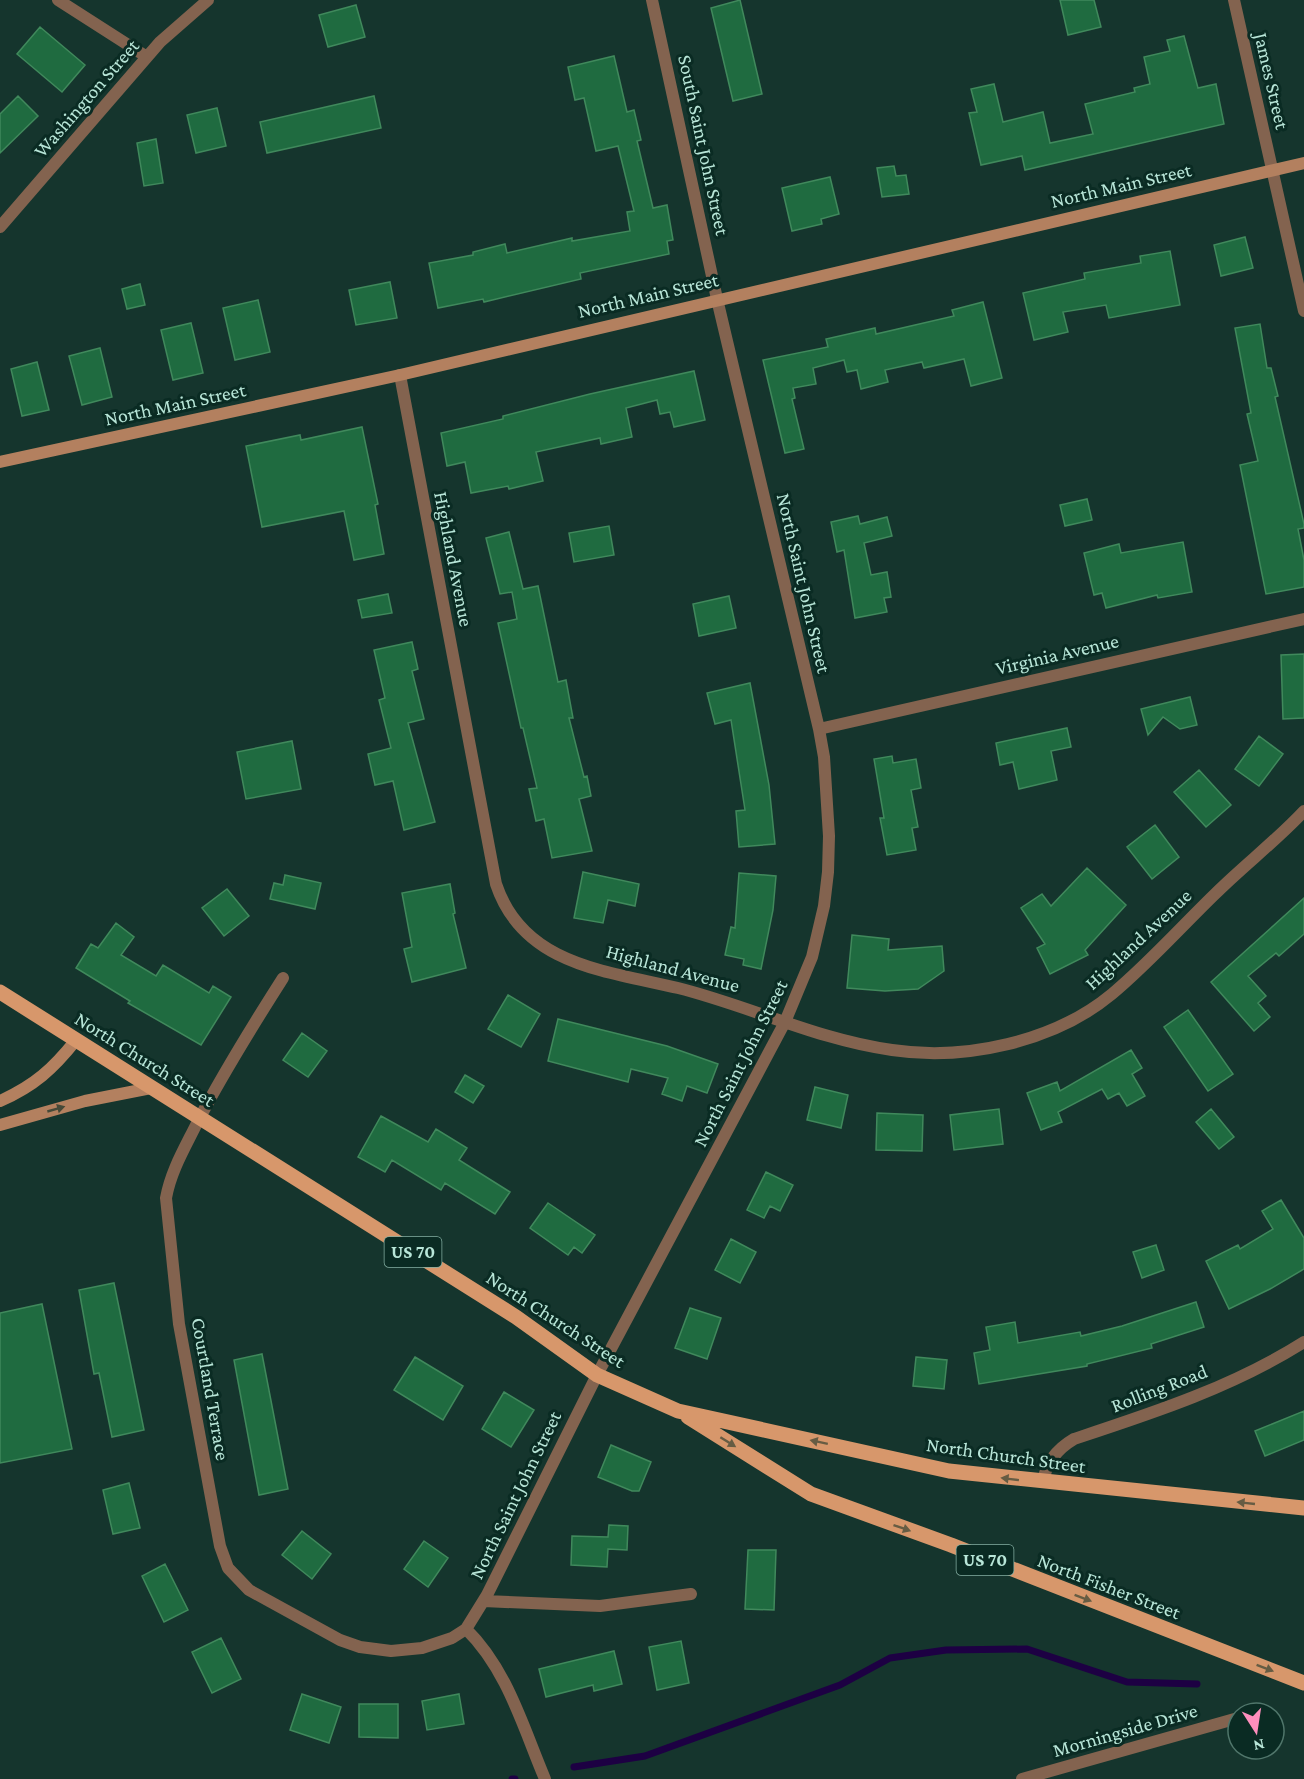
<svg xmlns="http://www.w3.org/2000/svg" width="1304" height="1779" font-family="'Crimson Pro',serif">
<rect width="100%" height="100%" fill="#15352d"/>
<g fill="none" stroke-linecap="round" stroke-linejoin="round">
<path stroke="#1d0043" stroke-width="7" d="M574,1767L645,1756L840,1685L890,1658L946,1650L1027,1649L1127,1682L1197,1684
M512,1779H515"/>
</g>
<path fill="#1f6b40" stroke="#40895c" stroke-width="1.5" d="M740,0L762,94L733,101L711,8Z
M1060,0H1094L1101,27L1068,35Z
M356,5L365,37L328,47L319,15Z
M40,27L85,65L62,92L17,54Z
M1184,36L1198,88L1216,84L1224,124L1025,170L1022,156L981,165L969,113L977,112L971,89L994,84L1003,122L1043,112L1050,143L1093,134L1085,104L1135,92L1134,88L1150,84L1144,57L1170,51L1167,40Z
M614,56L627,112L634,110L641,140L637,141L653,208L667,205L673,240L667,241L669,254L580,273L581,279L484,302L483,299L438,308L429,263L473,255V252L505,244L507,253L572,238V241L630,231L627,212L634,211L618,146L596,151L584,98L575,100L568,67Z
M18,96L38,116L0,153V114Z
M374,96L381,128L267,153L260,122Z
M217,108L226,146L196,153L187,115Z
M156,139L163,183L144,186L137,143Z
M894,166L896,176L906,175L909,194L882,197L877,168Z
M830,177L839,214L821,219L822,224L792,231L782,188Z
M1245,237L1253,268L1221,276L1214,245Z
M1170,251L1180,305L1109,318L1106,305L1063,312L1068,332L1034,340L1023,293L1085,279L1084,273L1141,263L1140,256Z
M390,282L397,318L356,325L349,290Z
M140,284L145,305L127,309L122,289Z
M258,300L270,352L235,360L223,308Z
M983,302L1002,378L971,386L964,359L924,368L922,362L885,370L888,382L861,389L857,370L847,372L844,360L813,368L816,384L793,388L795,398L792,399L804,449L785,453L763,360L828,347L826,339L875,328L876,334L954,316L952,310Z
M191,323L203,373L173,380L161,330Z
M1260,324L1267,368H1271L1278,396L1275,397L1304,524V528L1298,529L1304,560V587L1266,594L1240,465L1258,461L1247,414L1251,413L1235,328Z
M100,348L112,397L82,405L69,356Z
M37,362L49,410L22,416L11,369Z
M694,371L705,420L674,427L670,412L660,414L657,400L626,408L632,437L601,444L600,438L536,452L543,481L509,489L508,486L471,493L465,462L447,466L441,433L503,419V416L590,394Z
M362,427L378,504L375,505L384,554L354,560L344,511L262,527L246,446L300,435L301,440Z
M1087,499L1092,520L1065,526L1060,505Z
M858,516L860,524L887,517L892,536L864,543L871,575L887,572L891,597L884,598L887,612L855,618L844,550L837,552L831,522Z
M609,526L614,555L574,562L569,533Z
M509,532L523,589L538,586L558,682L566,680L573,718H569L584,777L587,776L591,796L579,799L592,851L552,858L544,819L536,821L529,789L537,788L523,728H521L498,623L517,619L512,592L500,594L486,538Z
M1183,542L1192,592L1158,598L1157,595L1106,608L1102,593L1094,595L1084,553L1119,544L1121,553Z
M388,594L392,613L362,618L358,600Z
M729,596L736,628L699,636L693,604Z
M412,642L418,669L412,671L424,719L408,723L435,822L404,830L393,781L375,785L368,754L391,748L379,700L385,698L374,650Z
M1304,654V718L1283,719L1281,655Z
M750,683L769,785L775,844L739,847L736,811L745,810L731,720L715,724L707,693Z
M1190,697L1197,725L1180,729L1163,717L1148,735L1141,709Z
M1067,728L1071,747L1051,751L1057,780L1019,789L1013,762L1000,765L996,743Z
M1259,736L1283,754L1259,786L1235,769Z
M292,741L301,789L246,799L237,752Z
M892,756L893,763L916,759L921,788L911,790L918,827L912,828L916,850L887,855L880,818H884L874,759Z
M1199,770L1231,805L1206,827L1174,792Z
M1155,825L1179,857L1152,879L1127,847Z
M1087,868L1126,905L1085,950L1088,955L1050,974L1037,948L1045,944L1021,908L1042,894L1051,906Z
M583,872L639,884L635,906L608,900L603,923L574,918Z
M739,873L776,876L773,910L761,969L743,965L744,959L725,955L731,927L735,928Z
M285,875L321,883L315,909L270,899L274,883L283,885Z
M450,884L455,913L453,914L466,968L412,982L404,949L412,947L402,893Z
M227,889L249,916L224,936L202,908Z
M1304,898V934L1279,956L1276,953L1248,976L1266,996L1258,1003L1270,1017L1254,1031L1211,982Z
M116,923L134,937L121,955L156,976L163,965L209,993L213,986L231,997L201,1045L128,1003L130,1001L76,968L91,944L98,948Z
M852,935L889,939L888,950L942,946L944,971L918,989L885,991L847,988Z
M508,995L540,1014L521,1047L488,1029Z
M1188,1010L1233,1074L1208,1091L1164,1027Z
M558,1019L667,1046L718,1064L707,1093L687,1086L682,1101L662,1094L668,1078L631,1069L628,1082L548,1061Z
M302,1033L327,1051L308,1077L283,1060Z
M1131,1050L1142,1068L1132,1074L1145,1096L1127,1106L1119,1093L1108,1099L1102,1089L1058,1112L1062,1122L1041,1130L1027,1093L1057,1082L1060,1091Z
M465,1075L484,1086L473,1103L455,1092Z
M815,1087L848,1095L841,1128L807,1120Z
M999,1109L1003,1144L954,1150L950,1115Z
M1211,1109L1234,1137L1219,1149L1196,1122Z
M877,1113L923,1115L922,1151L876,1150Z
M381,1116L428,1142L436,1129L467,1148L459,1160L510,1192L495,1214L445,1183L441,1190L392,1160L385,1172L358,1157Z
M766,1172L793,1185L780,1211L770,1206L764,1218L747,1210Z
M1281,1200L1304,1238V1269L1270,1289L1229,1309L1206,1261L1238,1245L1240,1249L1273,1229L1262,1211Z
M548,1203L595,1235L582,1253L574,1247L568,1255L530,1228Z
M731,1239L756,1252L740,1283L715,1270Z
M1156,1245L1164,1270L1142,1278L1133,1252Z
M114,1283L144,1430L112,1437L99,1373L94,1374L79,1290Z
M1196,1302L1204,1327L1151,1344L1152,1348L1087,1364V1366L979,1384L974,1353L990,1350L986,1327L1015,1322L1018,1343L1080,1332L1081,1336L1122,1326Z
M42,1304L72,1449L0,1463V1313Z
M690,1308L721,1318L707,1359L675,1348Z
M262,1354L288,1489L259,1495L234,1360Z
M415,1357L463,1386L443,1420L394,1390Z
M916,1357L947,1360L944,1389L913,1386Z
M504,1392L534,1410L511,1447L482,1429Z
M1304,1411V1440L1265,1456L1255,1431Z
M611,1445L651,1462L639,1491H632L598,1477Z
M129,1483L140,1528L113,1534L103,1490Z
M609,1525L628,1526L627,1550L608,1549L607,1567L571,1565L572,1536L608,1537Z
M302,1531L331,1554L312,1579L282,1555Z
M424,1541L448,1558L428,1587L404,1569Z
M748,1550H776L774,1610L745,1609Z
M165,1564L188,1610L164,1622L142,1576Z
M221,1638L241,1679L212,1693L192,1652Z
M681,1641L689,1683L657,1690L649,1647Z
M614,1651L622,1684L594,1691L593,1685L546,1697L539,1669Z
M302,1694L341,1707L329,1743L290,1730Z
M459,1694L464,1724L427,1730L422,1701Z
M359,1704H398V1738L359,1737Z"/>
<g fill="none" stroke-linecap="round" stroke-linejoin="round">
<path stroke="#83634f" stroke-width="12" d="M58,0L147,57
M1234,0L1304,311
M0,227L160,42L208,0
M400,375L496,884C523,965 606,971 678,988C750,1006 818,1040 892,1050C965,1061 1054,1042 1112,994C1148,964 1180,928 1214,895C1243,866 1276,841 1304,811
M819,729L1304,619
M283,978C253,1025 224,1072 198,1121C186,1146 171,1170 166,1198L179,1324L220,1546L228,1568L249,1590L340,1640L360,1647L391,1651L422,1648L452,1638L466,1629L487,1595L597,1375L785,1022L812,957L824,906L828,872L829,836L824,757L819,729L717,299L652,0
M1043,1482C1046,1462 1057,1449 1074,1439C1153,1413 1233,1387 1304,1342
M484,1601L600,1606L691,1594
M466,1629C507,1669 523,1727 545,1779
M1022,1779L1238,1718"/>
<path stroke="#b3805f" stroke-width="12" d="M0,462L400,375L1304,163
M0,1101C34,1086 53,1069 76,1040
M0,1125L85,1101L151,1088"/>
<path stroke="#d7976b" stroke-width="15" d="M0,992L516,1317L597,1375L678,1411L949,1471L1304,1508
M688,1417L811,1494L951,1545L1304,1683"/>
</g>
<defs><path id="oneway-solid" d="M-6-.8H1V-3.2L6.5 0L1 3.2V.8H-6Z" transform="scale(1.5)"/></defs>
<use fill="#454938" href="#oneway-solid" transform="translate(56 1109) rotate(-16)"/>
<g fill="#665c43">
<use href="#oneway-solid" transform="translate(728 1442) rotate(32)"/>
<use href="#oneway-solid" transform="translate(819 1442) rotate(-168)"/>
<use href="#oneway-solid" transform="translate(1010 1479) rotate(-173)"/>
<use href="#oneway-solid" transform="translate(1246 1503) rotate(-174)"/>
<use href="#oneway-solid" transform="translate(902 1528) rotate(19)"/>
<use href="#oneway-solid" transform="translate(1083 1598) rotate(21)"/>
<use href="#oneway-solid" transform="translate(1265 1668) rotate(21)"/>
</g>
<g text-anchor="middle" stroke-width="6" stroke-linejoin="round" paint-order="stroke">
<g fill="#0a2b23" stroke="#84aea2" stroke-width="1.5">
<rect x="384.5" y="1237" width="57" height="30" rx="4.5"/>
<rect x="956.5" y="1545" width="57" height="30" rx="4.5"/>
</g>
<g font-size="18" font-weight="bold" fill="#b8e6d8">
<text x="413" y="1258">US 70</text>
<text x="985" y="1566">US 70</text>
</g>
<g font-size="20" fill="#b8e6d8" stroke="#0a2b23">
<text transform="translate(1272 81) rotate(77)" y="7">James Street</text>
<text transform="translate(86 98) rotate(-49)" y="7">Washington Street</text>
<text transform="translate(704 145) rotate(78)" y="7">South Saint John Street</text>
<text transform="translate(1121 185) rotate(-13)" y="7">North Main Street</text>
<text transform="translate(648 295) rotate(-13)" y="7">North Main Street</text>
<text transform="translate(175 404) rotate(-12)" y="7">North Main Street</text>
<text transform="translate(454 559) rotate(79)" y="7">Highland Avenue</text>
<text transform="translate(804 583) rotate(77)" y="7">North Saint John Street</text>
<text transform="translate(1057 654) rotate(-13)" y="7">Virginia Avenue</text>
<text transform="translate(1138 939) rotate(-43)" y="7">Highland Avenue</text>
<text transform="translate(673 968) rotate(15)" y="7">Highland Avenue</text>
<text transform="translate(145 1059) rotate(32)" y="7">North Church Street</text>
<text transform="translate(740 1063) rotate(-63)" y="7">North Saint John Street</text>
<text transform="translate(556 1319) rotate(33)" y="7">North Church Street</text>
<text transform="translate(1159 1388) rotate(-21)" y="7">Rolling Road</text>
<text transform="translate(211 1389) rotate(80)" y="7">Courtland Terrace</text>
<text transform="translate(1006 1455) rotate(8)" y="7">North Church Street</text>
<text transform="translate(515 1495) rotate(-64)" y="7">North Saint John Street</text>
<text transform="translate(1109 1586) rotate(21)" y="7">North Fisher Street</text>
<text transform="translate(1125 1730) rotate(-16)" y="7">Morningside Drive</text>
</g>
</g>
<g transform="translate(1256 1731) rotate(168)"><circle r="28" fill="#0a2b23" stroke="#50766b" stroke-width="1.5"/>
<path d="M0-4.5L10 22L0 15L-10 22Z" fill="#fe8ebd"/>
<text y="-9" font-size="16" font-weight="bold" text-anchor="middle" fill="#b8e6d8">N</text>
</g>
</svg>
